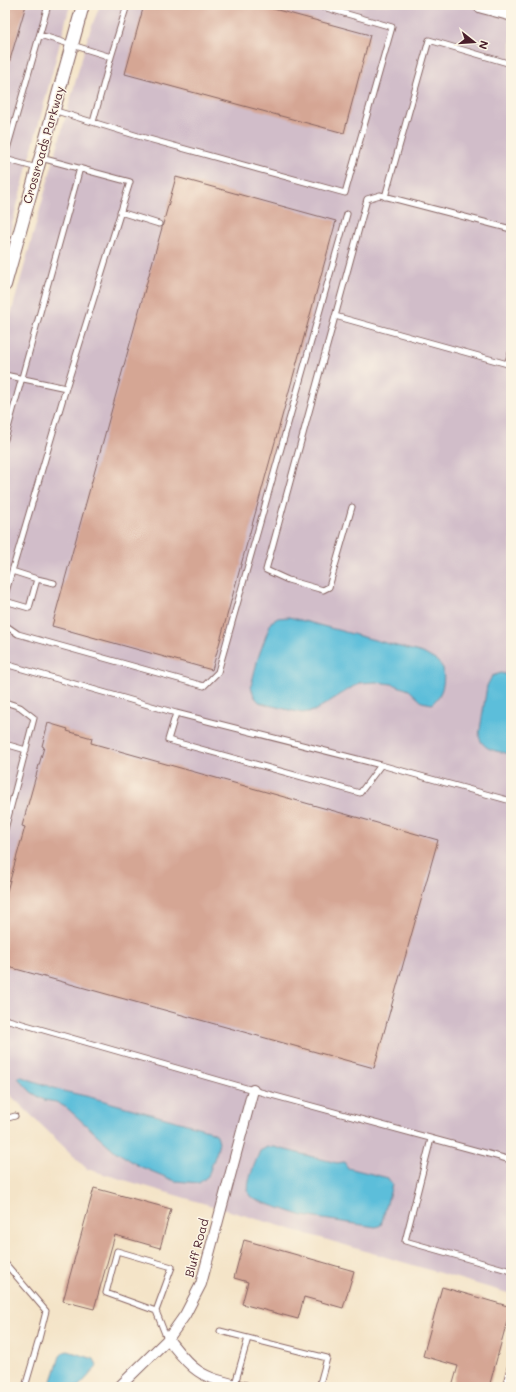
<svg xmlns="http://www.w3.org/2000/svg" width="516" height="1392" font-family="Mali,sans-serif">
<rect width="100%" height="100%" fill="#fcf5e5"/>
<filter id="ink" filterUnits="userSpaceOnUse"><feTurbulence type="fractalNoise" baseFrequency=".025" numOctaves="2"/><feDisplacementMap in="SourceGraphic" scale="8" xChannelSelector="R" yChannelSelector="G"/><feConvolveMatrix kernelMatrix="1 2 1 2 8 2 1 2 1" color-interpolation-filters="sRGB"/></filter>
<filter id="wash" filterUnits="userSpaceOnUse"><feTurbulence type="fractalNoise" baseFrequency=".012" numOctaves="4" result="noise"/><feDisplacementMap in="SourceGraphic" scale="16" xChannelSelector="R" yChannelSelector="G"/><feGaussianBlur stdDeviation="0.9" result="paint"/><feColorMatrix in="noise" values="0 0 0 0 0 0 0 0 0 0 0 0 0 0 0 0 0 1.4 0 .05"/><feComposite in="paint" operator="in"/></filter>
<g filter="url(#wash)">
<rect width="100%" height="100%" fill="#f4e4c8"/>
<path fill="#d1bdc9" d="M5,5H70L5,251Z
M100,5H466L511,18V1294L87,1169L5,1090V336L88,36Z"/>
<path fill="#5cbeda" stroke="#536e82" d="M289,617L423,653L437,661L443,668C445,682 443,694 432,704L422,702L409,690L392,684L376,682L359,683L314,711L302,713L268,705L259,702L254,696L251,686L258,658L271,622L278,618Z
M501,673L511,676V754C497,751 483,751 479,736L487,686L492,676Z
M19,1076L63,1091L90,1097L208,1130L217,1135L219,1142L217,1151L208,1176L199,1183L175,1181L139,1166L115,1151L67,1108L56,1102L44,1100L31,1092L18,1078Z
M267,1147H274L337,1163L344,1162L348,1168L388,1178L392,1185L381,1225L376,1227L303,1216L256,1200C253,1199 250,1197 249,1194C245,1184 256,1161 260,1151Z
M68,1351L94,1359L97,1365L96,1368L78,1387H50L60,1356L64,1352Z"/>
<g id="blocks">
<path fill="#d5a694" d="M5,5H26L7,70H5Z
M144,5H259L370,35L344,133L125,74Z
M176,177L336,221L212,670L52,626Z
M48,723L68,729L67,731L92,738L91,743L438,840L374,1068L5,966V898L25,827L22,826L44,747L42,746Z
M94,1188L171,1209L160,1248L115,1235L94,1309L63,1301Z
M244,1240L354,1271L343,1308L304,1297L298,1319L242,1304L248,1282L234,1278Z
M442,1287L511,1307L489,1387H452L458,1366L423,1356Z"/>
</g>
</g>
<g filter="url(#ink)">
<use href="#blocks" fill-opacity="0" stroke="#866462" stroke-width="1"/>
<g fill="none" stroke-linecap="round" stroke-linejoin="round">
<defs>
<path id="service" d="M40,35L111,57L127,5
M53,110L138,136L345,193L392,27L316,5
M93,122L111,57
M5,156L48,5
M41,158L130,182L66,388
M5,159L37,168
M385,197L429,40L511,64
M120,212L159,224
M335,316L511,365
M507,364L511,353
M5,375L66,388L5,595
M5,439L80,168
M352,507L329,587L323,590L288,580L266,570L367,199L380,195L511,229
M37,579L54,583
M5,601L29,608L37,579L12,571
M5,625L18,634L204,686L218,672L347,214
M5,664L176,713L381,765L360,793L168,740L176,713
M5,702L20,707L34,718L5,829
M5,744L26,750
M381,765L511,801
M5,1019L253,1090L511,1160
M5,1119L15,1116
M431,1139L405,1241L511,1271
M5,1263L46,1311L39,1339L25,1387
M156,1311L172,1267L117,1251L106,1293L156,1311L167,1339
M220,1331L327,1358L319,1387
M235,1384L248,1338
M505,1387L511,1364"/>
<path id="minor" d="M168,1339C177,1350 186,1363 198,1371C211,1380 229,1383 245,1387
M119,1387L168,1339L185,1315L201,1284L253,1090"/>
<path id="tertiary" d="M5,285L83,5"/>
<path id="primary" d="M481,5L511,13"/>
</defs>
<use href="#service" stroke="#866462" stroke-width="7"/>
<use href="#minor" stroke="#866462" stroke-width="12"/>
<use href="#tertiary" stroke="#866462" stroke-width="14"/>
<use href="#primary" stroke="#866462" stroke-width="17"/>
<use href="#service" stroke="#fff" stroke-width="5"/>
<use href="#minor" stroke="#fff" stroke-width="10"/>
<use href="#tertiary" stroke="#fff" stroke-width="12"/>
<use href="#primary" stroke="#fff" stroke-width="15"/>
</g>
</g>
<g text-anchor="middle" stroke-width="3" stroke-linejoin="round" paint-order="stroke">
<g font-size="12" fill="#4a1f2b" stroke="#fcf5e5">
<text transform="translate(44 145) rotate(-74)" y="4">Crossroads Parkway</text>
<text transform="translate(197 1248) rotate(-75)" y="4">Bluff Road</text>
</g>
</g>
<rect width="516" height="1392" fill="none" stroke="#fcf5e5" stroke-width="20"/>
<g transform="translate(474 42) rotate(107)" stroke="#fcf5e5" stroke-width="3" paint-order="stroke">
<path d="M0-3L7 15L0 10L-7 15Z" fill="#4a1f2b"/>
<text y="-6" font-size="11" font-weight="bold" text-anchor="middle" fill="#4a1f2b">N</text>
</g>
</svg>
